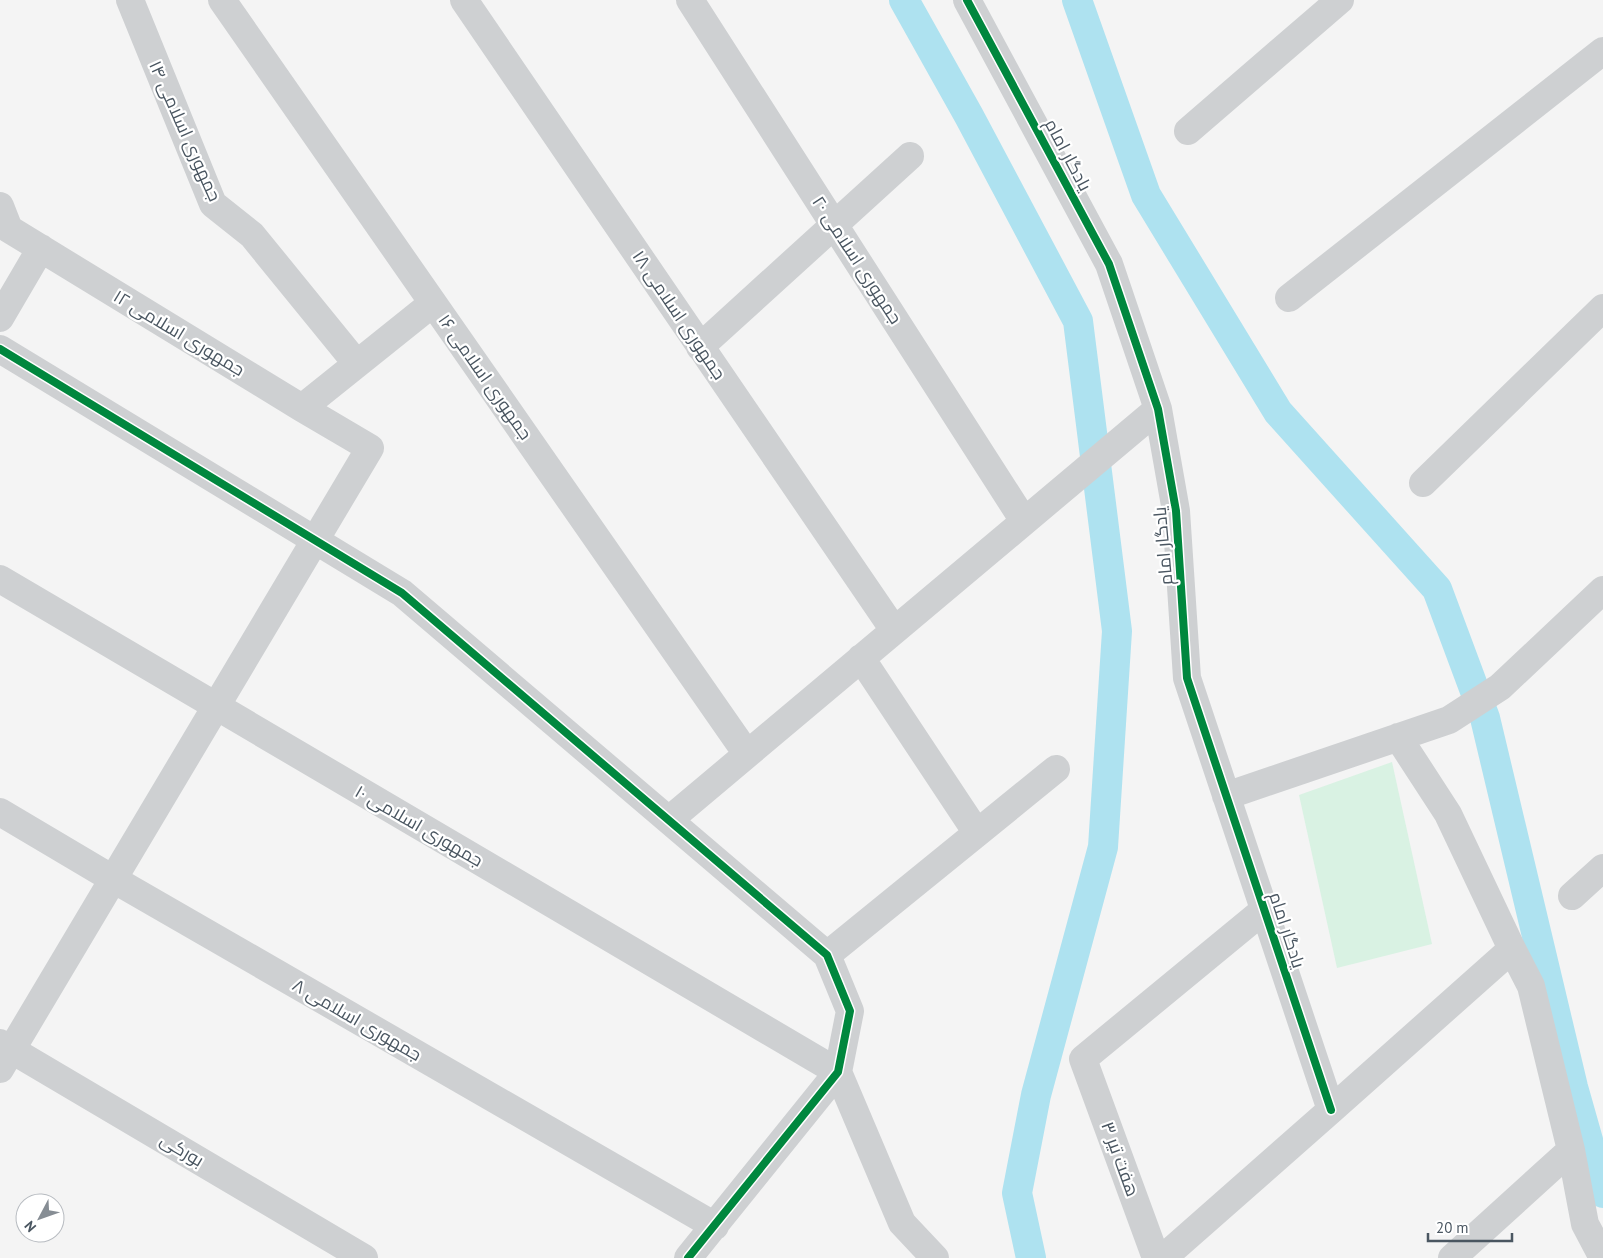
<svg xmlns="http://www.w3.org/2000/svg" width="1603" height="1258" font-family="'PT Sans',Cairo,sans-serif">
<rect width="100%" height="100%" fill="#f4f4f4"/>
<path fill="#d9f2e3" d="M1392,762L1432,944L1337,968L1299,795Z"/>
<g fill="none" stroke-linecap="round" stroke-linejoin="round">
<path stroke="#aee2f0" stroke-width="30" d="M904,0L969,116L1078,321L1117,631L1103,847L1036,1095L1017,1193L1031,1258
M1077,0L1146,195L1278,412L1437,589L1485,718L1573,1087L1603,1193"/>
<path stroke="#ced0d2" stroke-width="28" d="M130,0L213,204L252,235L357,364
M222,0L747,754
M464,0L894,630
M690,0L1024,521
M967,0L1109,264L1158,409L1176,511L1187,678L1331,1110
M1188,131L1340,0
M0,206L9,229L302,408L370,448L0,1069
M1289,298L1603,51
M0,318L41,248
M700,347L910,156
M0,349L402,593L827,955L850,1011L838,1072L688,1258
M302,408L433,303
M1423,483L1603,308
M0,579L838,1072
M861,658L977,833
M1398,737L1448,814L1512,949L1531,986L1571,1150L1585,1224L1603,1258
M1226,796L1449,720L1500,687L1603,590
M0,812L113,879L715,1226
M669,820L1158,409
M1572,896L1603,868
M827,955L1056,769
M0,1043L364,1258
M838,1072L902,1223L935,1258
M1156,1258L1083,1059L1264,910
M1163,1258L1331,1110L1512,949
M1452,1258L1571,1150"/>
<defs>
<path id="cycleway" d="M967,0L1109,264L1158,409L1176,511L1187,678L1331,1110
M0,349L402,593L827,955L850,1011L838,1072L688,1258"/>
</defs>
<use href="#cycleway" stroke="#fff" stroke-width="11"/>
<use href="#cycleway" stroke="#00873e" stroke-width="8"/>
</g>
<g text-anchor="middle" stroke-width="4.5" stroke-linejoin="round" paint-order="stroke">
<g font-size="18" fill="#4a5661" stroke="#fff">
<text transform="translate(185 131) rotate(66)" y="6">جمهوری اسلامی ۱۴</text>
<text transform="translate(1068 155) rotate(62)" y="6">یادگار امام</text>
<text transform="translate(857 260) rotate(57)" y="6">جمهوری اسلامی ۲۰</text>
<text transform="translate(679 315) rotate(56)" y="6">جمهوری اسلامی ۱۸</text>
<text transform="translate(179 333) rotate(31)" y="6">جمهوری اسلامی ۱۲</text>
<text transform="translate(485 377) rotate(55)" y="6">جمهوری اسلامی ۱۶</text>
<text transform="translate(1163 546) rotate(-95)" y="6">یادگار امام</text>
<text transform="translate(419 826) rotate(30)" y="6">جمهوری اسلامی ۱۰</text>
<text transform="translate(1287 930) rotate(72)" y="6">یادگار امام</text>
<text transform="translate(357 1020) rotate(30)" y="6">جمهوری اسلامی ۸</text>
<text transform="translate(182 1150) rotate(31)" y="6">بورکی</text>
<text transform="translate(1120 1159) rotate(70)" y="6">هفت تیر ۳</text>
</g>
</g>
<g transform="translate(40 1218) rotate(229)"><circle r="24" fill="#ffffff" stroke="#b7bbc0"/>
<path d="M0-4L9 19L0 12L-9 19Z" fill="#868d94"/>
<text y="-8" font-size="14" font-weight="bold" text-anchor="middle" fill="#4a5661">N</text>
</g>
<path d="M1428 1233v8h84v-8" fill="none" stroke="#4a5661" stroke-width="2.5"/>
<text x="1436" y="1233" font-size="15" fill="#4a5661" stroke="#ffffff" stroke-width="4" paint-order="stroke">20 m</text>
</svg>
